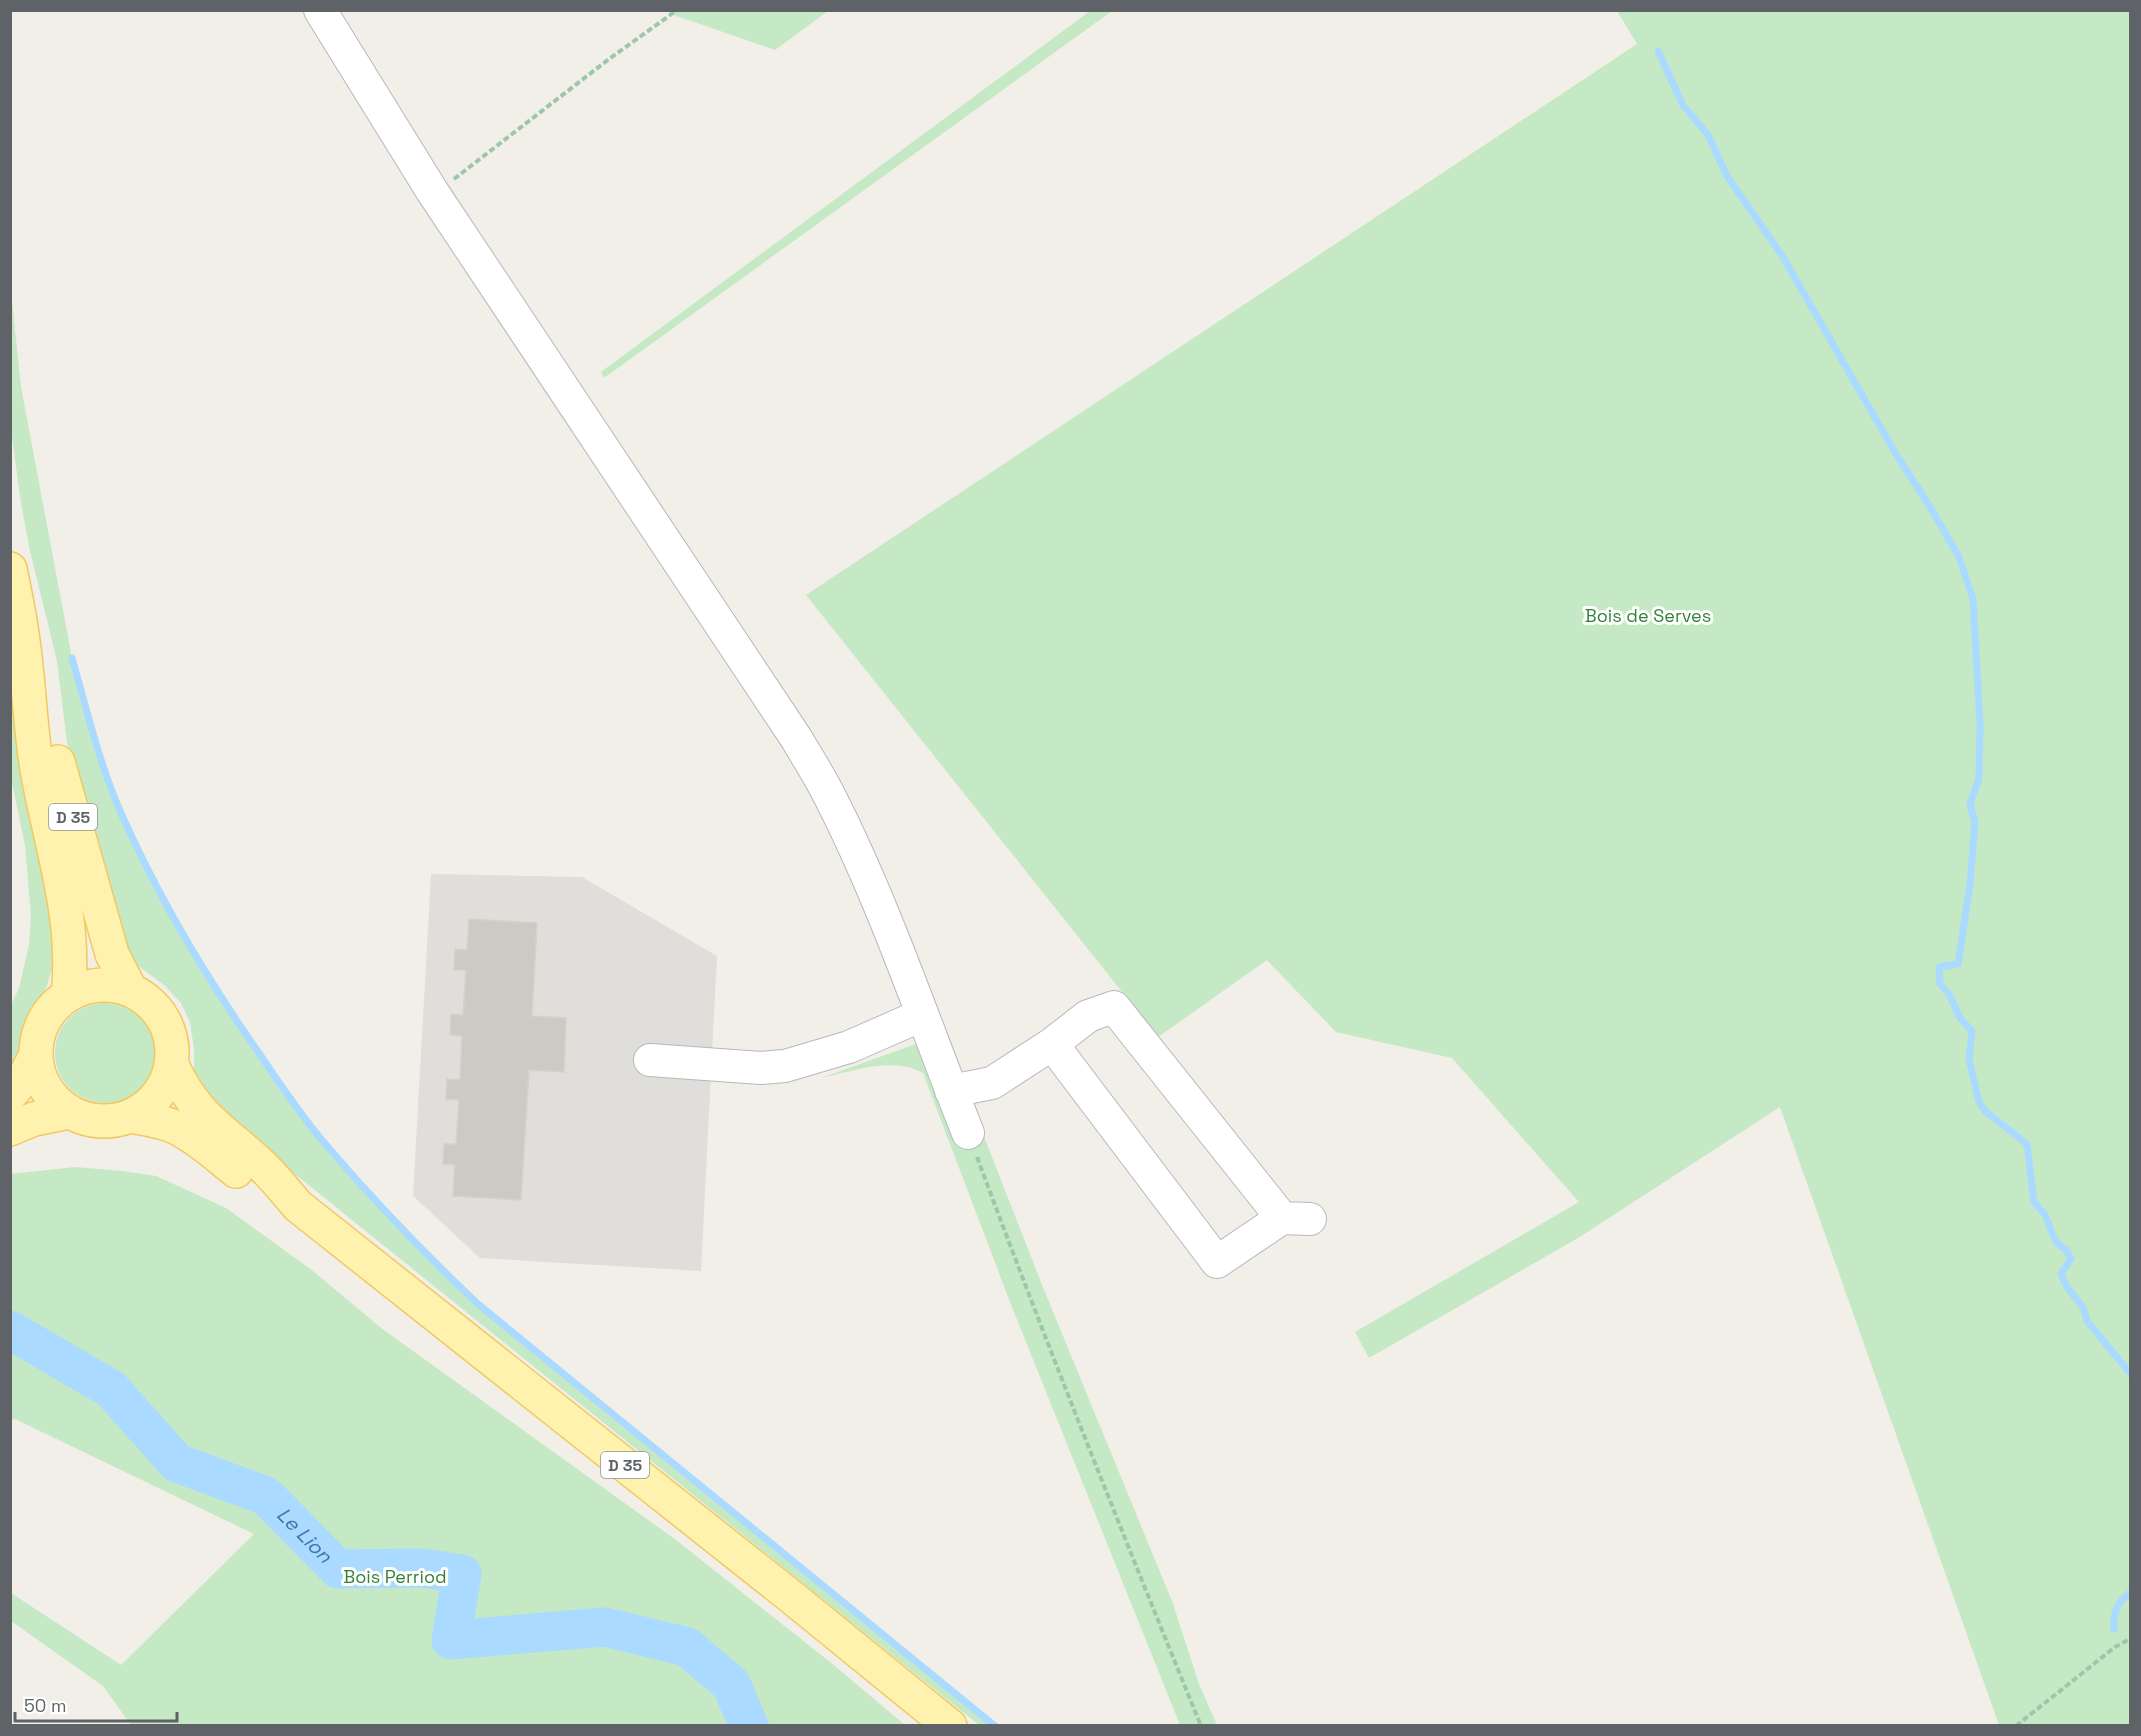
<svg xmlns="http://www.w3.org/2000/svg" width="2141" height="1736" font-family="'Space Grotesk',sans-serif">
<rect width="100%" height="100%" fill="#f1efe8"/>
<path fill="#e0deda" d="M431,874L582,877L717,956L701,1271L480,1258L413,1196Z"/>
<path fill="#c5e8c5" d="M669,11H828L775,50L671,14Z
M1090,11H1112L604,378L601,372Z
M1617,11H2130V1725H1999L1780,1107L1578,1238L1369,1358L1355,1332L1579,1202L1452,1058L1336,1032L1267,960L1158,1037L806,595L1637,44Z
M10,282L21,387L72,658L101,759L121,812L183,934L225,1005L276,1078L320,1139L383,1209L423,1253L478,1304L995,1725H979L244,1133L205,1095L194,1075V1049L190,1022L181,1003L164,985L133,962L125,943L67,742L57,661L30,551L21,504L11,430Z
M10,679L45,881L54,961L46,989L35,1003L24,1024L16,1063L11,1071V1005L19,988L29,945L31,916L25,845L11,778Z
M55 1053a50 50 0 1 1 100 0a50 50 0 1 1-100 0Z
M944,1034L1042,1285L1172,1601L1199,1684L1217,1725H1180L1010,1302L923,1073C894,1056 852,1071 821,1078Z
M75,1167L122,1171L156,1176L226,1208L313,1271L381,1328L676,1540L830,1662L905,1725H131L103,1686L11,1621V1593L121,1665L254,1534L15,1419L11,1420V1174Z"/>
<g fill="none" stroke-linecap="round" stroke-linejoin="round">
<path stroke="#aadaff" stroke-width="7" d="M1658,51L1683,105L1708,135L1727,176L1783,257L1897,456L1929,505L1959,557L1973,599L1980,724L1979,779L1970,804L1975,822L1970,884L1958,964L1939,967L1940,984L1949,994L1960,1018L1972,1031L1969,1059L1979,1102L1985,1111L2027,1144L2034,1202L2045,1215L2056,1242L2066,1250L2071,1259L2061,1274L2067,1287L2083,1307L2087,1321L2130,1373
M72,658C87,710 99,763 121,813C159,899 207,979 261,1056C280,1084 300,1114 322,1140C371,1198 423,1252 478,1304L995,1726
M2114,1629C2113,1613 2117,1602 2130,1593"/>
<path stroke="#aadaff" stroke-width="39" id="s1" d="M10,1330L111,1389L177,1463L266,1496L338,1569L422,1568L462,1574L451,1640L605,1627L687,1647L731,1684L749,1726"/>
</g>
<path fill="#cccac5" stroke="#d6d1c6" stroke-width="1.5" d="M469,919L537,923L532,1016L566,1018L564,1072L529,1070L521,1200L453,1196L455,1165L443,1164L444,1144H456L459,1100L446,1099L447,1079L460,1080L462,1036L450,1035L451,1014L463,1015L466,970H454L455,949L467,950Z"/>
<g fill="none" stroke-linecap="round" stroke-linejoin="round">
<defs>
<path id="minor" d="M320,10L432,191L796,738C807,756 818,774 828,793C884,902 923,1020 968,1133
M1052,1044L1217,1262L1282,1218
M650,1060L761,1068L785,1066L849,1047L922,1015
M951,1091L992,1083L1052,1044L1088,1016L1114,1007L1282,1218L1310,1219"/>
<path id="major" d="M10,569C15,593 20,617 23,641C29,683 30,726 37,769C50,844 77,917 68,995
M58,762L112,954L130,989
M36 1053a68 68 0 1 1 136 0a68 68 0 1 1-136 0Z
M171,1063C193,1113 219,1127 257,1161C272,1174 285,1191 298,1206L789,1595L950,1726
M10,1095L24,1078L36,1055
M130,1116C146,1119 163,1121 177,1128C199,1139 217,1156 236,1171
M10,1129L34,1119L69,1112"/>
</defs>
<use href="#minor" stroke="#b5b8bc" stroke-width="34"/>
<use href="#major" stroke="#f2c960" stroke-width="36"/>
<path stroke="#9cc7a9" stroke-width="4" stroke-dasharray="6 3" stroke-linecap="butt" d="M454,179L609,59L677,10
M977,1157C1048,1348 1124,1537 1201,1726
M2016,1726L2115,1647L2130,1639"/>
<use href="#minor" stroke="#fff" stroke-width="32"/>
<use href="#major" stroke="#fff2af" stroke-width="33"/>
</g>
<g text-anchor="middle" stroke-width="6" stroke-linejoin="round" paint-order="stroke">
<g fill="#fff" stroke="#8f9295" stroke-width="1.5">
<rect x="49" y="804" width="48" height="26" rx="4.5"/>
<rect x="601" y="1452" width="48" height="26" rx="4.5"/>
</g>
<g font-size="16" font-weight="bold" fill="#5f6368">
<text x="73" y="823">D 35</text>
<text x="625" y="1471">D 35</text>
</g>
<g font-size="18" fill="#348238" stroke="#fff">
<text x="1648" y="622">Bois de Serves</text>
<text x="395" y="1583">Bois Perriod</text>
</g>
<g font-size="20" font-style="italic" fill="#4174aa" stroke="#fff">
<text dy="7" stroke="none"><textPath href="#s1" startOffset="366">Le Lion</textPath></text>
</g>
</g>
<rect width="2141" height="1736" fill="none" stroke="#5f6368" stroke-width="24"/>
<path d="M15 1712v9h162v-9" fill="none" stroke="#5f6368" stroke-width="3"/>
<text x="24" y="1712" font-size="18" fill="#5f6368" stroke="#ffffff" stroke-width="4.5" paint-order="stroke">50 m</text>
</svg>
